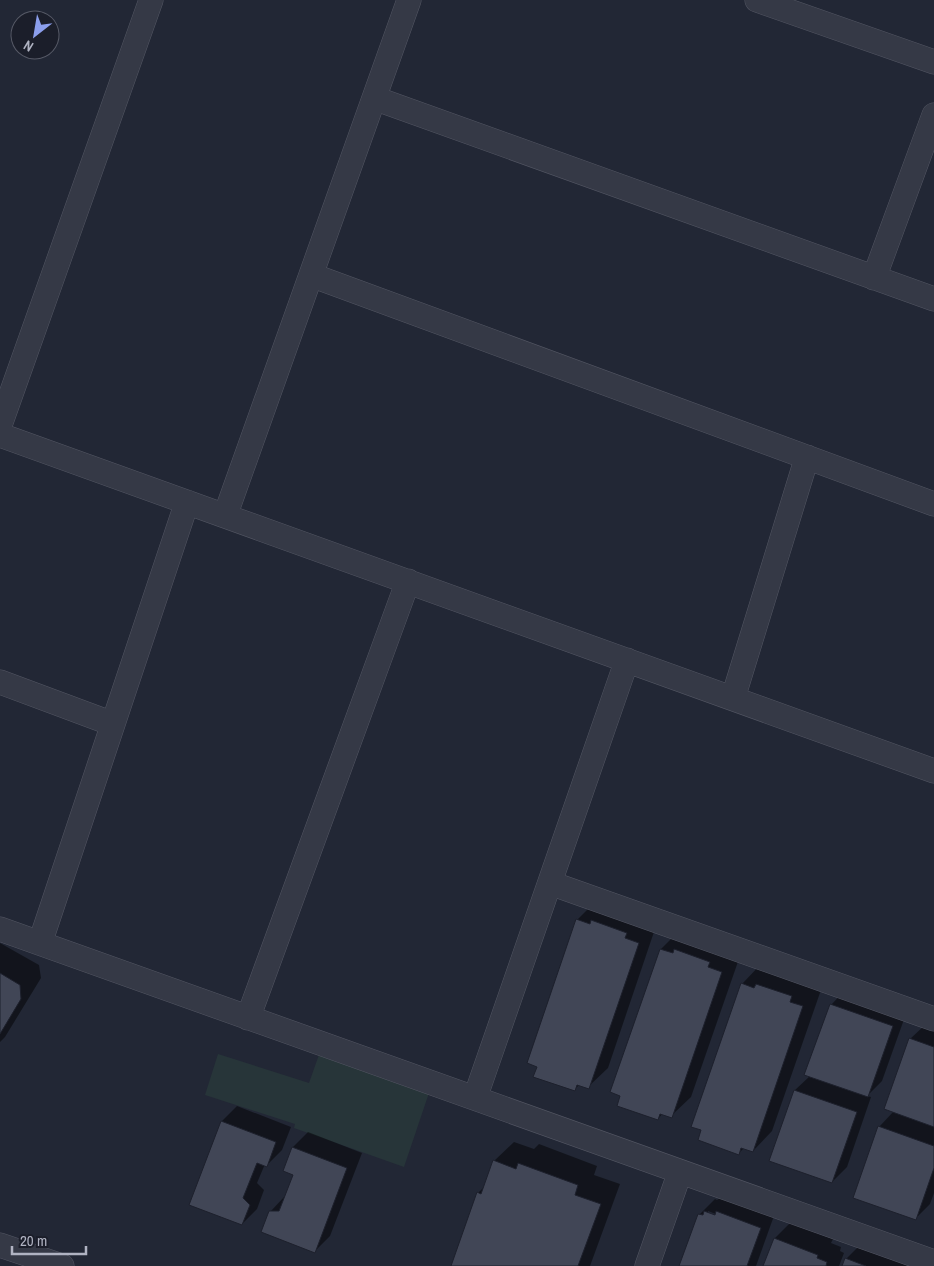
<svg xmlns="http://www.w3.org/2000/svg" width="934" height="1266" font-family="'Archivo Narrow',sans-serif">
<rect width="100%" height="100%" fill="#222735"/>
<path fill="#273539" d="M321,1049L431,1087L404,1167L294,1128L295,1124L205,1095L218,1054L309,1083Z"/>
<path fill="#0007" fill-rule="evenodd" d="M597,900L657,923L608,1068L588,1087L580,1084L575,1089L577,920Z
M680,930L741,953L691,1097L671,1116L663,1113L658,1119L661,949Z
M0,943L39,965L41,978L5,1037L0,1042Z
M761,964L822,987L772,1131L753,1151L744,1148L739,1153L742,984Z
M846,989L907,1011L882,1081L867,1096L871,1097L847,1167L832,1182L795,1090L810,1076L831,1005Z
M926,1024L934,1027V1193L930,1204L915,1219L879,1127L894,1111L910,1039Z
M237,1106L291,1127L282,1150L267,1165L265,1164L257,1183L264,1190L257,1209L242,1224L190,1204L222,1121Z
M308,1132L362,1153L330,1236L315,1251L270,1212L285,1196L294,1175L284,1171L293,1147Z
M514,1142L534,1149L539,1144L597,1166L594,1175L620,1184L590,1266H452L478,1193L485,1186L494,1161Z
M721,1197L775,1213L756,1266H681L700,1214L715,1199L717,1200ZM708,1211L721,1216L720,1218L708,1214Z
M790,1223L833,1239L831,1243L841,1247L840,1251L844,1253L839,1266H764L775,1238Z
M861,1244L904,1260L903,1264L909,1266H843L846,1259Z"/>
<path fill="#414656" stroke="#1d202c" d="M576,919L590,924L591,920L627,933L625,938L639,943L589,1089L577,1085L575,1091L533,1077L537,1067L527,1063Z
M660,949L673,953L674,949L710,962L708,967L722,972L672,1118L660,1114L658,1120L617,1106L620,1096L610,1092Z
M0,973L20,985L21,999L0,1034Z
M741,983L754,988L756,984L792,996L790,1002L803,1006L753,1152L741,1148L739,1155L698,1140L701,1130L691,1127Z
M830,1004L893,1026L868,1097L804,1075Z
M909,1038L934,1047V1127L884,1109Z
M794,1090L857,1112L832,1183L769,1161Z
M221,1121L276,1142L267,1167L257,1163L243,1198L250,1205L242,1225L189,1205Z
M878,1126L934,1146V1168L916,1220L853,1198Z
M292,1147L347,1168L315,1253L261,1232L269,1211H279L293,1175L283,1171Z
M493,1160L516,1169L518,1163L578,1185L575,1195L601,1204L578,1266H451L477,1192L481,1194Z
M704,1211L715,1215L716,1211L761,1228L747,1266H679L698,1214L703,1215Z
M774,1238L818,1255L817,1258L827,1262L826,1266H763Z
M845,1258L866,1266H842Z"/>
<g fill="none" stroke-linecap="round" stroke-linejoin="round">
<defs>
<path id="minor" d="M757,0L934,62
M374,98L934,299
M311,275L934,504
M874,278L934,115
M0,425L151,0
M0,435L934,771
M225,516L409,0
M0,682L113,724
M733,698L807,457
M550,883L934,1019
M0,929L934,1262
M40,943L187,502
M248,1018L408,581
M475,1098L627,660
M0,1245L62,1266
M647,1266L680,1172"/>
</defs>
<use href="#minor" stroke="#535663" stroke-width="25"/>
<use href="#minor" stroke="#353946" stroke-width="24"/>
</g>
<g transform="translate(35 35) rotate(211)"><circle r="24" fill="#1b1e2a" stroke="#575a67"/>
<path d="M0-4L9 19L0 12L-9 19Z" fill="#8b9eec"/>
<text y="-8" font-size="14" font-weight="bold" text-anchor="middle" fill="#b0b3c2">N</text>
</g>
<path d="M12 1246v8h74v-8" fill="none" stroke="#b0b3c2" stroke-width="2.5"/>
<text x="20" y="1246" font-size="15" fill="#b0b3c2" stroke="#1b1e2a" stroke-width="4" paint-order="stroke">20 m</text>
</svg>
